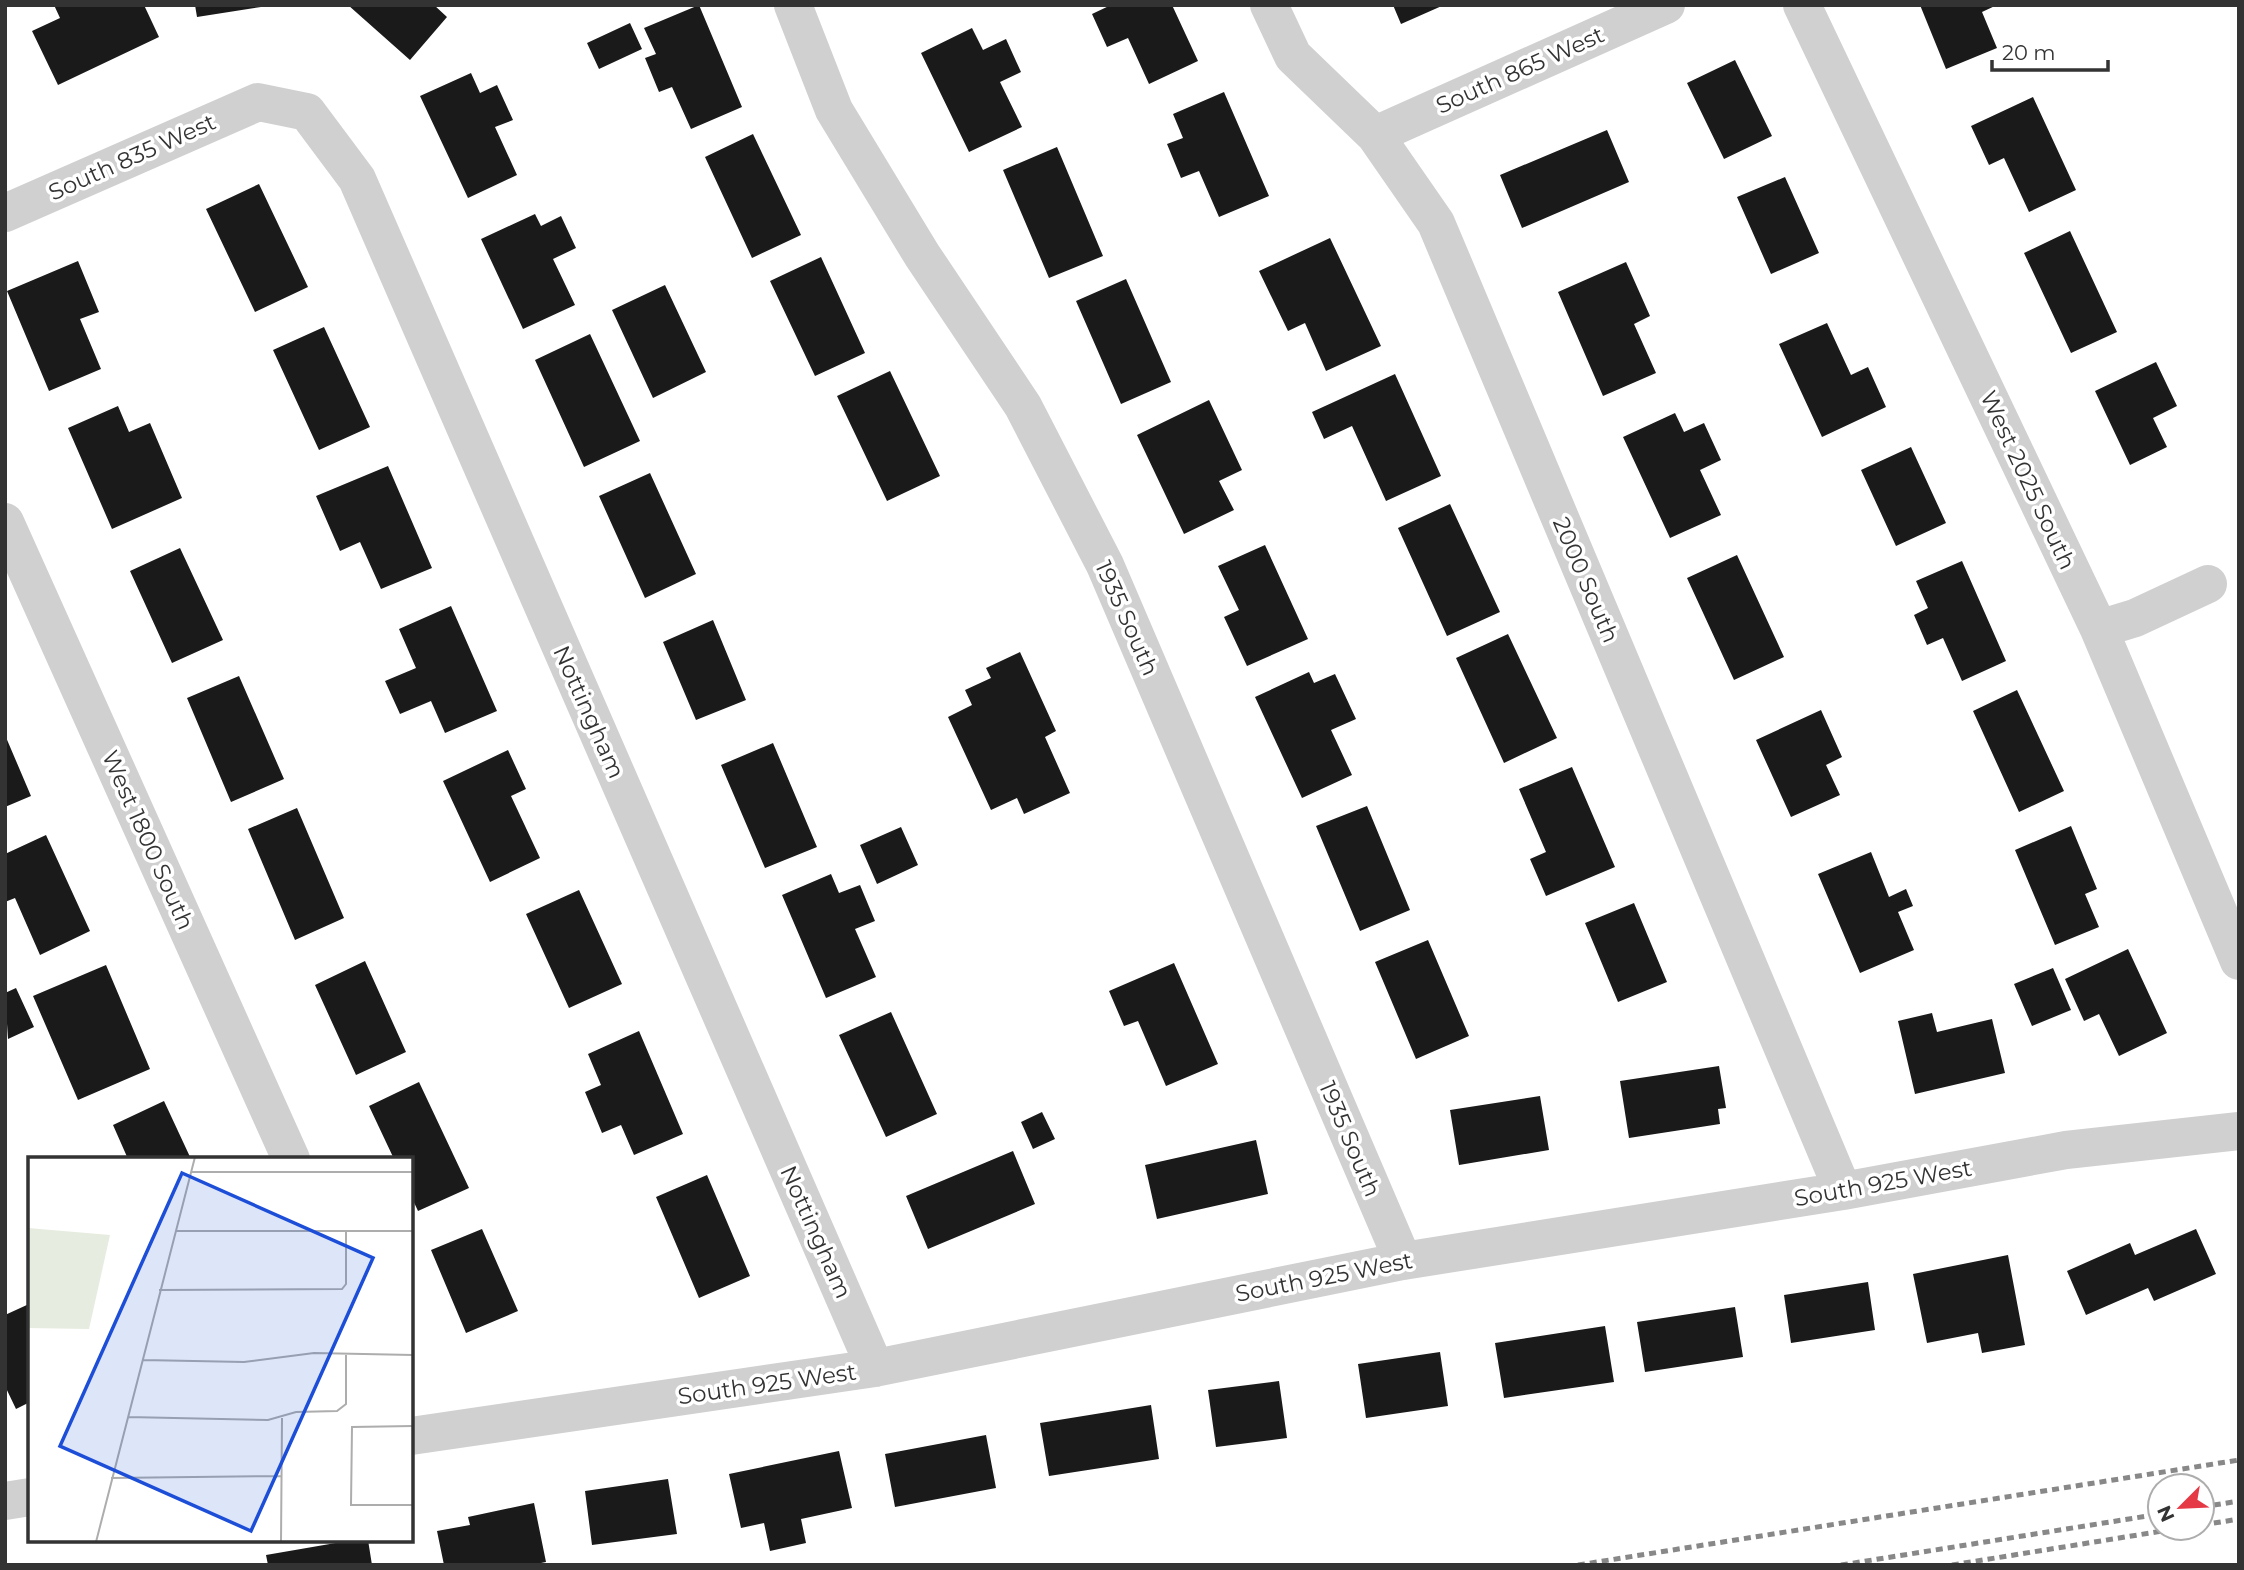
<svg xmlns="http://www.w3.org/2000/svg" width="2244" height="1570" font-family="Montserrat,sans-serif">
<rect width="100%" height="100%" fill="#fff"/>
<path fill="#1a1a1a" d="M54,5H144L159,37L58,85L32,31L60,18Z
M195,5H261V7L197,17Z
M348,5H434L447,17L410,60Z
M699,5L742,107L691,129L672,87L659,92L645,58L656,54L644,28Z
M1111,5H1172L1198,61L1149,84L1128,38L1107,47L1092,14Z
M1393,5H1444L1401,24Z
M1920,5H1997L1982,12L1997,48L1946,69Z
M630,23L642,49L599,69L587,43Z
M972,28L983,50L1006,39L1021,72L1000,82L1022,127L969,152L921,53Z
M1735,60L1772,136L1724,159L1687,83Z
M471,73L480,93L497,85L513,120L495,127L517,175L468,198L420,96Z
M1224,92L1269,196L1219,217L1199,171L1181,178L1167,144L1183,138L1173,114Z
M2033,97L2076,190L2029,212L2004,158L1989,165L1971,126Z
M1607,130L1629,182L1522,228L1500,175Z
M753,134L801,235L752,258L705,157Z
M1057,147L1103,256L1049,278L1003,170Z
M1785,177L1819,253L1771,274L1737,197Z
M259,184L308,287L255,312L206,209Z
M535,214L541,226L561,216L576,248L553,259L575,305L523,329L481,239Z
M2070,231L2117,332L2071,353L2024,253Z
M1330,238L1381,346L1326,371L1305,323L1288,331L1259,271Z
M821,257L865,353L815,376L770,281Z
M78,261L99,312L80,319L101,369L49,391L7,291Z
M1626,262L1650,316L1634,324L1656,373L1603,396L1558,292Z
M1126,279L1171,382L1121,404L1076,301Z
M665,285L706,372L653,398L612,310Z
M1827,323L1851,375L1868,367L1886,407L1822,437L1779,344Z
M324,327L370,427L319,450L273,350Z
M590,334L640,441L584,467L535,360Z
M2156,362L2177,406L2153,418L2167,447L2130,465L2095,391Z
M890,371L940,476L887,501L837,396Z
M1395,374L1441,476L1386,501L1352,426L1324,439L1312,412Z
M1209,400L1242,470L1219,481L1234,510L1184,534L1137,435Z
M118,406L129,432L150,423L182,498L112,529L68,428Z
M1675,413L1684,432L1704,423L1721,460L1700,470L1721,515L1670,538L1623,437Z
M1911,447L1946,523L1896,546L1861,470Z
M388,466L432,568L381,589L360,542L340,551L316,496Z
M650,473L696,574L645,598L599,496Z
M1450,504L1500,612L1447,636L1398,528Z
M1265,545L1308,639L1247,666L1224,617L1239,610L1218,566Z
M180,548L223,640L172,663L130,571Z
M1737,555L1784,657L1734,680L1687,578Z
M1962,561L2006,661L1962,681L1943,638L1927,645L1914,615L1928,608L1916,581Z
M451,606L497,711L445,733L431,701L400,714L385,681L416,668L399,629Z
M713,620L746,700L696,720L663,642Z
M1508,634L1557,738L1504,763L1456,658Z
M1020,652L1056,731L1045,737L1070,793L1024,814L1017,798L991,810L948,717L972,705L965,690L991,678L986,668Z
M1309,672L1314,683L1335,674L1356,719L1331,730L1352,775L1302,798L1255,697Z
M239,676L284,779L231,802L187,698Z
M2017,690L2064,791L2019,812L1973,711Z
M1821,710L1842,757L1826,765L1840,795L1791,817L1756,740Z
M5,735L31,796L5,807Z
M773,743L817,847L765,868L721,765Z
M508,750L526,789L511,796L540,858L490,882L443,781Z
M1572,767L1615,867L1546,896L1530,859L1546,852L1519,789Z
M1367,806L1410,910L1360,931L1316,826Z
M297,808L344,918L295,940L248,829Z
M2071,826L2097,889L2085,894L2099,927L2055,945L2015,850Z
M901,827L918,865L877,884L860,845Z
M46,835L90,931L40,955L15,898L5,902V854Z
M1871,852L1889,897L1906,889L1913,906L1898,912L1914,950L1860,973L1818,874Z
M831,874L839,893L860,885L875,921L855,929L876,977L826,998L782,895Z
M579,890L622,984L569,1008L526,914Z
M1634,903L1667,982L1618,1002L1585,923Z
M1428,940L1469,1036L1416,1059L1375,962Z
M2128,949L2167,1033L2119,1056L2099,1014L2084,1021L2065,979Z
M365,961L406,1052L356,1075L315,985Z
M1174,963L1218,1064L1166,1086L1138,1021L1124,1026L1109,991Z
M106,965L150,1069L78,1100L33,996Z
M2053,968L2071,1010L2032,1026L2014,984Z
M16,988L34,1027L8,1039L5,993Z
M891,1012L937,1114L886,1137L839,1035Z
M1932,1013L1937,1032L1992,1019L2005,1073L1915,1094L1898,1021Z
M639,1031L683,1134L634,1155L621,1125L602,1133L585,1092L601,1085L588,1054Z
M1719,1066L1726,1108L1718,1109L1720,1124L1629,1138L1620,1081Z
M419,1082L469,1188L418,1211L411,1196V1159H394L369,1106Z
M1540,1096L1549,1150L1459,1165L1450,1110Z
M164,1101L191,1159H128L113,1125Z
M1042,1112L1055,1139L1033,1149L1021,1122Z
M1256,1140L1268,1194L1157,1219L1145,1165Z
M1013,1151L1035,1204L928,1249L906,1196Z
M707,1175L750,1276L699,1298L656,1197Z
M482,1229L518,1311L466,1333L431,1250Z
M2196,1229L2216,1274L2154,1301L2148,1288L2086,1315L2067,1271L2130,1243L2135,1255Z
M2008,1255L2025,1345L1982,1353L1978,1333L1927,1343L1913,1274Z
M1868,1282L1875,1330L1791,1343L1784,1295Z
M29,1304L30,1402L16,1409L5,1386V1315Z
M1735,1307L1743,1357L1645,1372L1637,1322Z
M1605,1326L1614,1382L1504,1398L1495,1343Z
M1440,1352L1448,1406L1366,1418L1358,1364Z
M1279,1381L1287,1438L1216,1447L1208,1390Z
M1151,1405L1159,1459L1049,1476L1040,1423Z
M986,1435L996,1488L895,1507L885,1454Z
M839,1451L852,1508L801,1519L806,1543L770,1551L764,1523L741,1528L729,1474Z
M668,1479L677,1534L592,1545L585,1491Z
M534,1503L546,1562L531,1565H444L437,1531L470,1525L468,1517Z
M353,1540H368L372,1565H268L266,1555Z"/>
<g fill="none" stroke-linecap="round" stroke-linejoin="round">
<path stroke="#d0d0d0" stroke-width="38" d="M793,5L834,110L922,255L1023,406L1105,565L1403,1261
M1269,5L1293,56L1375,135L1436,223L1843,1191
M1802,5L2099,629L2239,961
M1375,135L1666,5
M5,213L258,102L307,112L357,179L875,1368
M5,522L291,1159
M2099,629L2135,618L2208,584
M411,1436L875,1368L1403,1261L1843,1191L2066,1150L2239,1131
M5,1501L30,1497"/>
<path stroke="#888" stroke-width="5" stroke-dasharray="7 5" stroke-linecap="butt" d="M2202,1507L2239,1501
M2202,1525L2239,1519
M1578,1565L2239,1460
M1841,1565L2160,1514
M1952,1565L2181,1528"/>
</g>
<g text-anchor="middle" stroke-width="7" stroke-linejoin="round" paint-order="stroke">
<g font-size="23" fill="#333" stroke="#fff">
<text transform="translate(1520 70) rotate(-24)" y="8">South 865 West</text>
<text transform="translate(132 157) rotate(-24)" y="8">South 835 West</text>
<text transform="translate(2028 480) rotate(65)" y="8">West 2025 South</text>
<text transform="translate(1586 580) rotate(67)" y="8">2000 South</text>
<text transform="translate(1127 618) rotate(66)" y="8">1935 South</text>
<text transform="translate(589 712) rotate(66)" y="8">Nottingham</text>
<text transform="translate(148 840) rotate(66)" y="8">West 1800 South</text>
<text transform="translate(1350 1139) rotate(67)" y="8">1935 South</text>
<text transform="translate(1883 1183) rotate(-10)" y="8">South 925 West</text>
<text transform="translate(816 1232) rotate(66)" y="8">Nottingham</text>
<text transform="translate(1324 1277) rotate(-11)" y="8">South 925 West</text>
<text transform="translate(767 1384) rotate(-8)" y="8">South 925 West</text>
</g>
</g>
<g transform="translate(28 1157)">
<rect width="385" height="385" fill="#fff"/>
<path d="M0,71L82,78L61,172L0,171Z" fill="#e6ecdf"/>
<path fill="none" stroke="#adadad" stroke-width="2" d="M163,15H385M148,74H385M131,133L314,132L318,127V73M115,203L216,205L286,196L385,198M100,260L240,263L268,255L309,254L318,247V198M385,269L324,270L323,348H385M83,321L254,319M68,385L167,0M253,385L254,261"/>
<path fill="#1d4ed8" fill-opacity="0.15" stroke="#1d4ed8" stroke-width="3.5" d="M154,16L345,101L223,374L32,289Z"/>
<rect width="385" height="385" fill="none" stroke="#333" stroke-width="3.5"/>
</g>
<rect width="2244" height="1570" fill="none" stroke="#333333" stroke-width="14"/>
<g transform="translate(2181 1507) rotate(246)"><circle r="33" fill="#ffffff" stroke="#adadad" stroke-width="2"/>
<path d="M0-5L12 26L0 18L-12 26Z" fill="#e63946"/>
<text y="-10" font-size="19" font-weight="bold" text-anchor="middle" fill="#333333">N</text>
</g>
<path d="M1992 60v10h116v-10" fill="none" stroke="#333333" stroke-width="3.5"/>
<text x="2002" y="60" font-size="21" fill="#333333" stroke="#ffffff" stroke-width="5" paint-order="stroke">20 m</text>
</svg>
